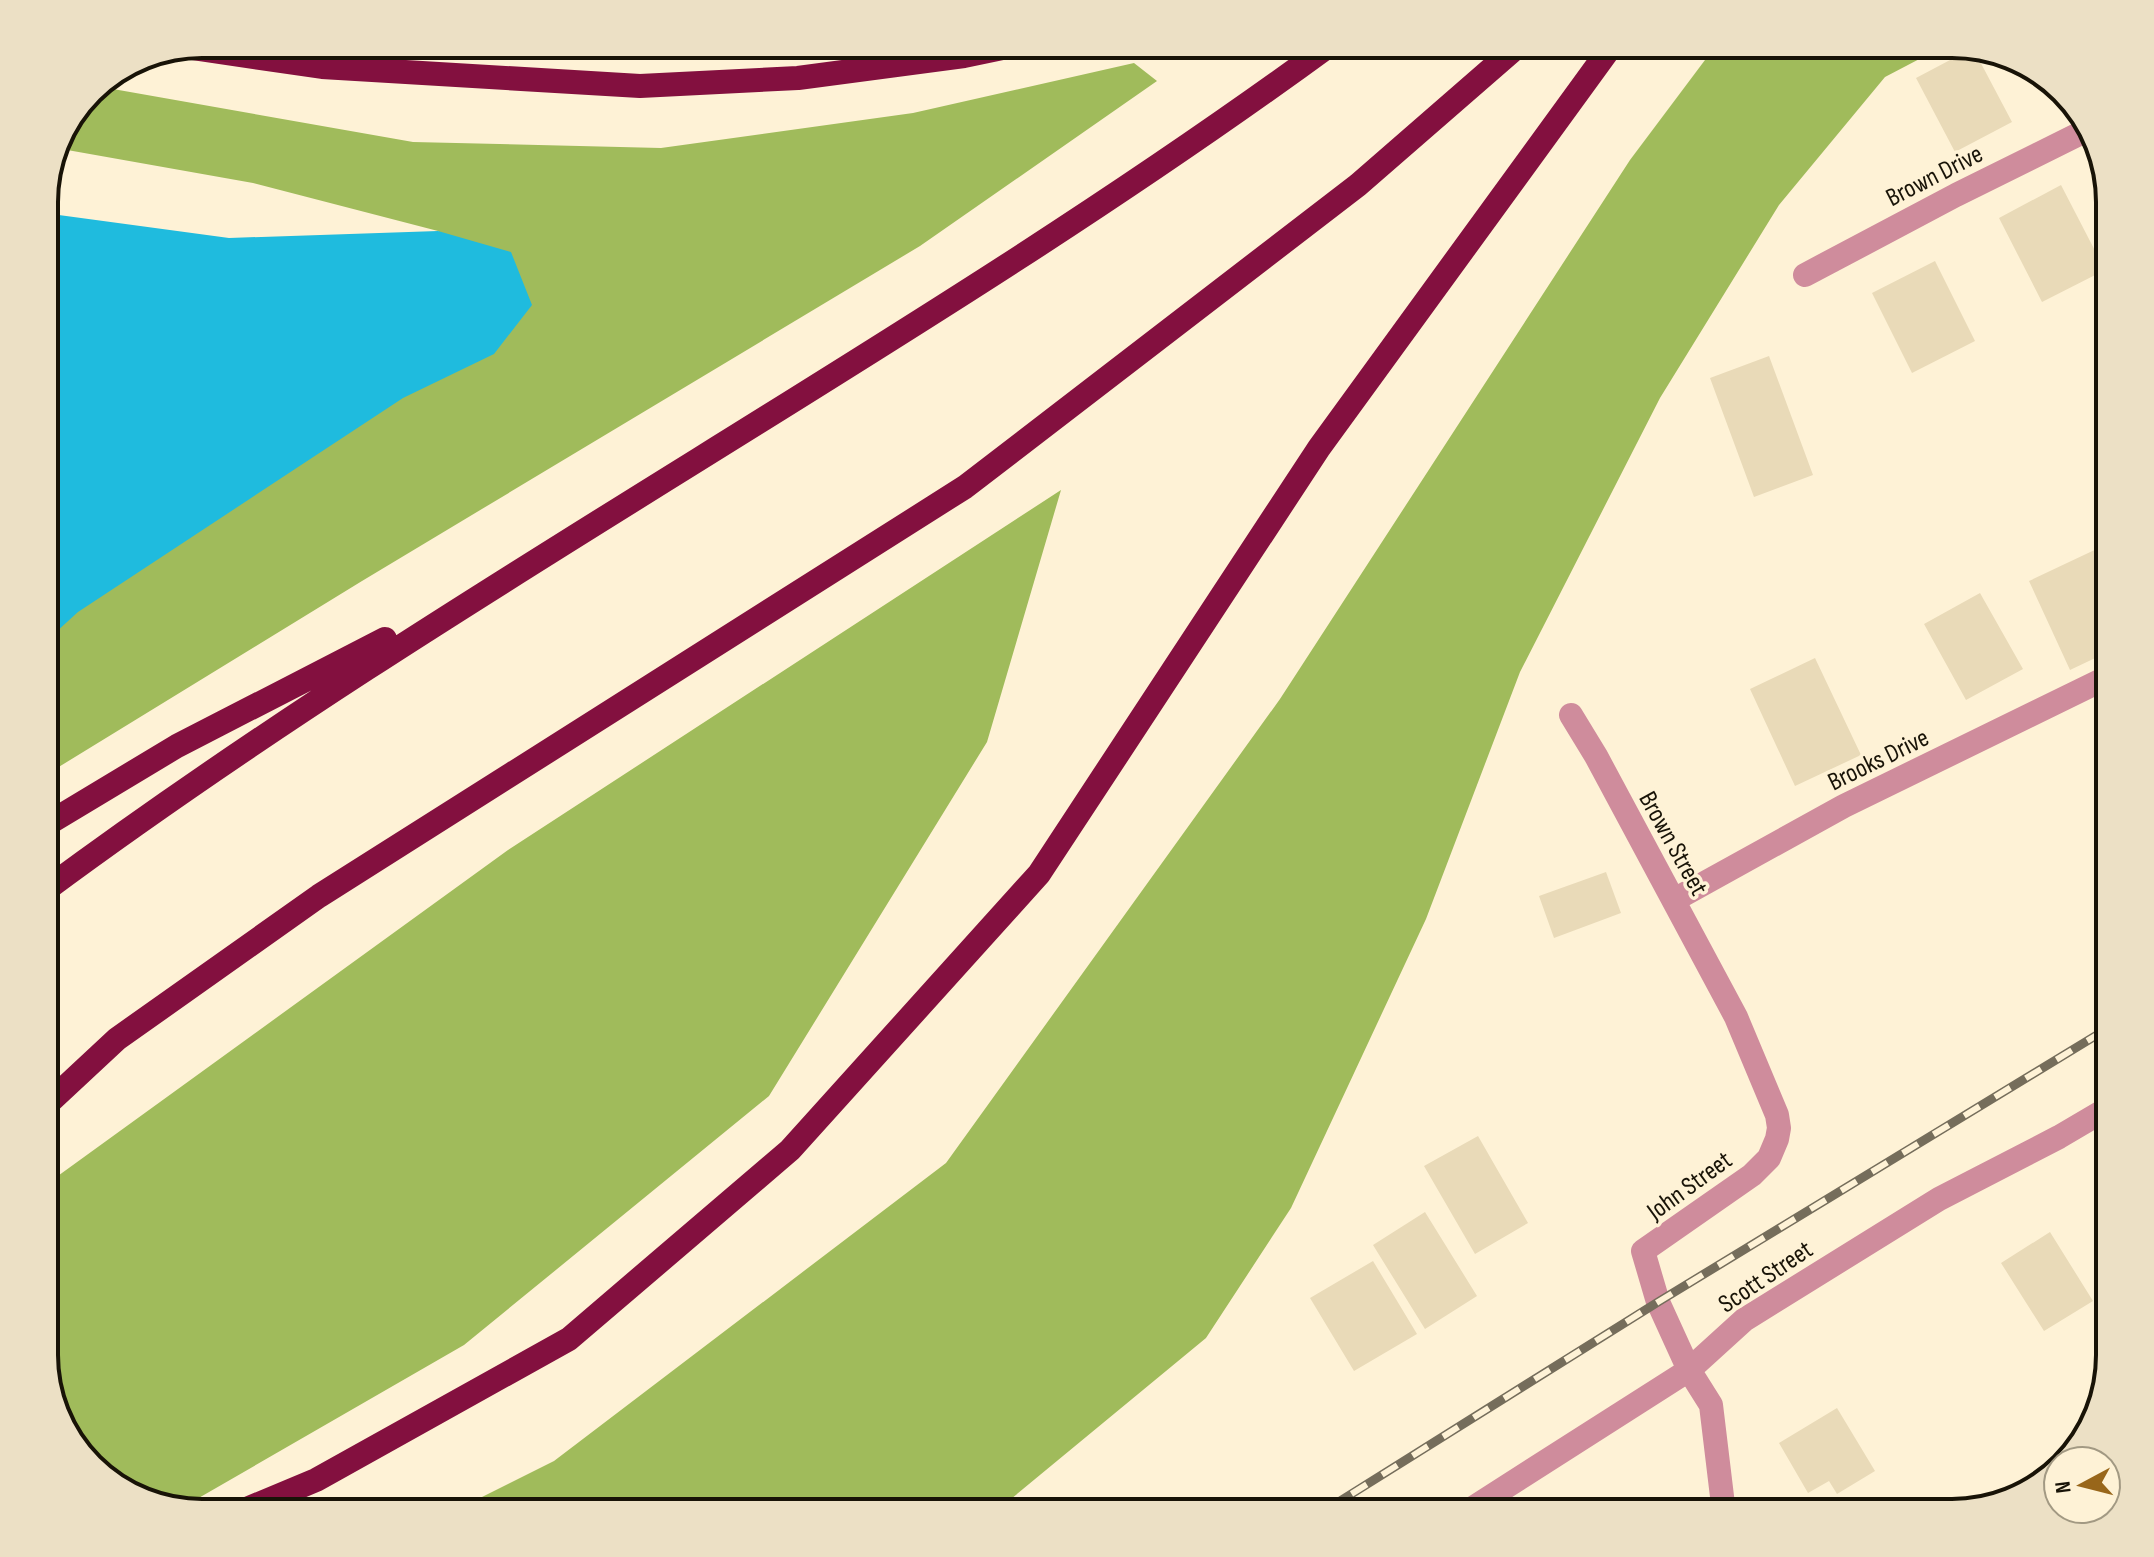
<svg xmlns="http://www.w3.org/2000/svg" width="2154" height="1557" font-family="'Sofia Sans Condensed',sans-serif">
<rect width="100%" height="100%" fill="#fef2d6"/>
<path fill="#a0bb5b" d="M1717,44H1948L1885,77L1779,205L1660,398L1520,672L1426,919L1291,1208L1206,1338L994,1513H450L554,1461L946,1163L1280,699L1630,160Z
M1134,63L1157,81L920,246L362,581L44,776V604L486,278L438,231L253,183L56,148L61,132L96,86L413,142L661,148L913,113Z
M1061,490L987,742L769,1096L464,1345L183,1507L106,1481L61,1425L44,1365V1186L508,850Z"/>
<path fill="#1fbbde" d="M44,213L229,238L438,231L511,252L532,305L494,354L403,398L78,612L44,643Z"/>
<path fill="#e9dab8" d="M1969,50L1975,52L2012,122L1955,152L1916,78Z
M2061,185L2105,270L2042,302L1999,218Z
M1935,261L1975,341L1912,373L1872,293Z
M1769,356L1813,475L1754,497L1710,378Z
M2103,546L2110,561V651L2070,670L2029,581Z
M1980,593L2023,669L1966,700L1924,624Z
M1815,658L1861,755L1795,786L1750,689Z
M1606,872L1621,913L1554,938L1539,896Z
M1478,1136L1528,1223L1475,1254L1424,1166Z
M1425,1212L1477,1296L1425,1329L1373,1245Z
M2110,1221V1246L2099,1227Z
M2050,1232L2093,1301L2044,1331L2001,1263Z
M1373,1261L1417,1334L1354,1371L1310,1298Z
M1837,1408L1875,1471L1837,1494L1829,1481L1808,1493L1779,1443Z"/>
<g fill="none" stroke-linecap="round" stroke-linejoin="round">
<path stroke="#cf8c9c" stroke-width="24" d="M1805,275L1956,195L2091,128
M1571,715L1596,756L1736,1017L1777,1115L1779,1128L1777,1139L1769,1158L1752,1175L1643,1251L1658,1302L1689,1370L1711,1405L1724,1513
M1674,900L1844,806L2110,676
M1465,1513L1689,1370L1744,1320L1939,1199L2059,1137L2110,1107"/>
<path stroke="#83103f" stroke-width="24" d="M185,47L322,67L640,86L798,78L964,56L1022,44
M44,826L177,746L385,639
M44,891C457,585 916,348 1331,44
M44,1107L117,1039L319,896L965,487L1358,185L1520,44
M237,1513L316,1480L569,1339L790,1150L1039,874L1319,448L1613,44"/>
<defs>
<path id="rail" d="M1321,1513L1658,1302L2110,1027"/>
</defs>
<use href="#rail" stroke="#756d5b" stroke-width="9"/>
<use href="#rail" stroke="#fef2d6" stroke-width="6" stroke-dasharray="18" stroke-linecap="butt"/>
</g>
<g text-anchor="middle" stroke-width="7" stroke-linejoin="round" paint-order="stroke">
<g font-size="26" fill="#181307" stroke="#fef2d6">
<text transform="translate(1934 175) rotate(-27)" y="9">Brown Drive</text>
<text transform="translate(1878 759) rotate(-26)" y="9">Brooks Drive</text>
<text transform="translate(1674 843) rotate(61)" y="9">Brown Street</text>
<text transform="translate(1689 1185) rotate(-36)" y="9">John Street</text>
<text transform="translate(1765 1276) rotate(-34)" y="9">Scott Street</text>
</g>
</g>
<path d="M0 0H2154V1557H0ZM202 58H1952A144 144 0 0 1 2096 202V1355A144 144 0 0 1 1952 1499H202A144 144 0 0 1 58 1355V202A144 144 0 0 1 202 58Z" fill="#ece0c5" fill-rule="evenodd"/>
<path fill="none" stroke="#181307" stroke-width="4" d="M202 58H1952A144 144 0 0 1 2096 202V1355A144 144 0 0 1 1952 1499H202A144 144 0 0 1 58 1355V202A144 144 0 0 1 202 58Z"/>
<g transform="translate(2082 1485) rotate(263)"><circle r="38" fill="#fef2d6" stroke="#a29983" stroke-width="2"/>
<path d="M0-6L14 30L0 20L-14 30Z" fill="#98661a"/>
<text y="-12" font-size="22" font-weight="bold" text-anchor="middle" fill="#181307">N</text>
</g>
</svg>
